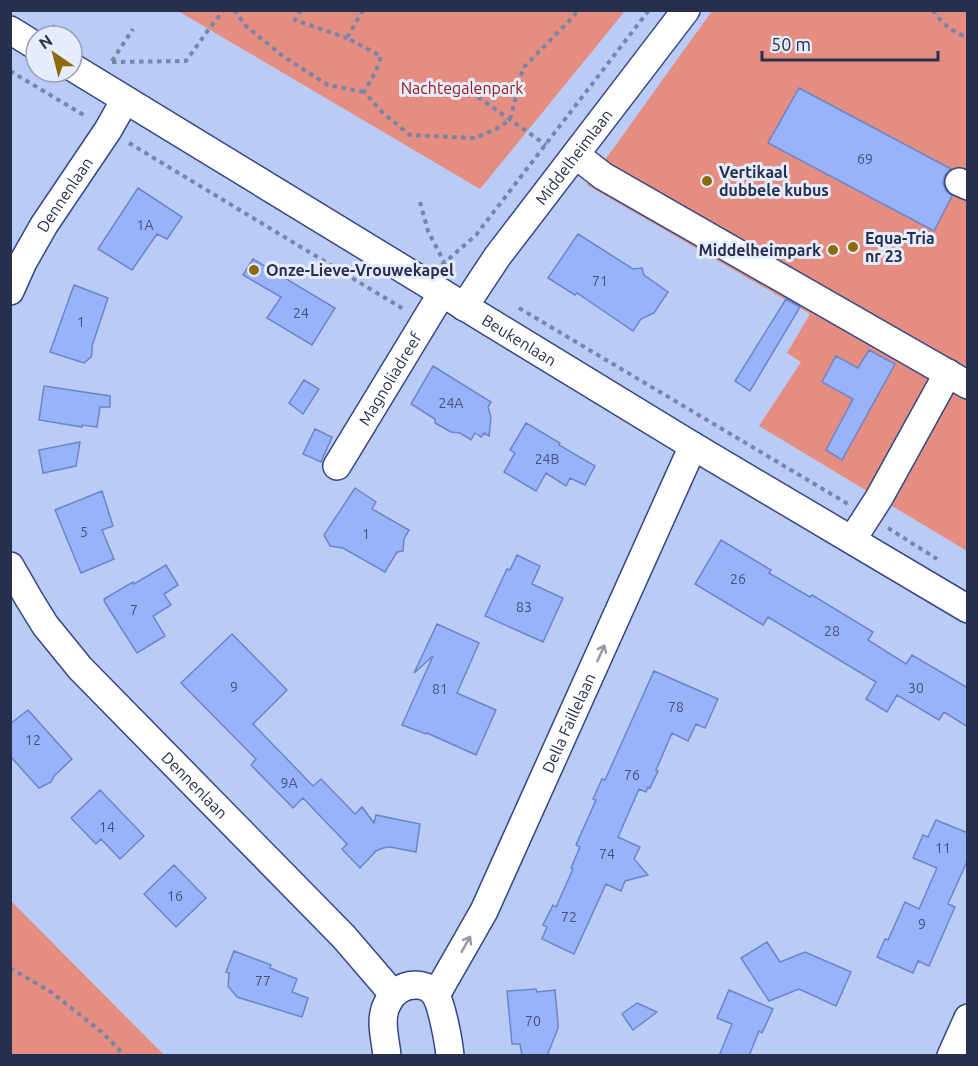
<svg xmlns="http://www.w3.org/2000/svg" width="978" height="1066" font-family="Ubuntu,sans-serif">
<rect width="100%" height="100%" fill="#bacbf6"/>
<path fill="#e58d81" d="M178,11H625L480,189Z
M712,11H967V551L759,426L801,362L787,353L810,314L587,185Z
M10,900L164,1055H11Z"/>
<path fill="#98b3fa" stroke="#6c85c8" stroke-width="1.5" d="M799,88L951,169L945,175L943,183L946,191L952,196L934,231L768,143Z
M138,188L182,217L167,239L157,234L132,270L98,249Z
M578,234L633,269L642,268L644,275L668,292L654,313L641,319L633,331L577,293L575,295L548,278Z
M253,259L335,308L312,345L267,318L281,297L243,275Z
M74,285L108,298L92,346V353L91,357L84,363L50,352Z
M786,299L800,307L750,391L735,381Z
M869,350L895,364L842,460L826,450L853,399L822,382L836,356L858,368Z
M433,366L491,402L488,407L491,417L489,436L484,433L481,437L475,433L471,440L460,433L451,432L435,423V419L411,404Z
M304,380L319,389L303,414L289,403Z
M44,386L110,396V407H100L97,427L82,425V427L39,420Z
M526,423L560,443L559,445L595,466L585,485L570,478L566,486L546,473L536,491L504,472L515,453L510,450Z
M315,429L332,437L321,462L303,454Z
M80,442L76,466L43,473L39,450Z
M355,488L376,502L372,509L409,530L404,539L403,551L397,552L385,572L343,548L330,546L324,535Z
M102,491L113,526L102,530L114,559L81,573L55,510Z
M721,540L771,570L769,573L810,597L812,595L873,632L868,640L906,664L912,655L968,688V727L944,712L939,720L897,695L887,712L866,699L876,682L768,617L763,625L695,584Z
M517,555L540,566L532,584L563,598L543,642L485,616L507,569L510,570Z
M166,565L178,585L164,594L171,605L153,616L165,636L137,653L104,601L105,600L104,599L133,582L134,584Z
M437,624L479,643L457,693L496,710L476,755L427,733L426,734L402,725L433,656L414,673Z
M232,634L287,690L253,724L313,786L321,779L355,814L362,807L374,823L376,815L420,824L416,852L390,847L383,848L376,851L360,868L342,849L347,844L303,798L293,808L251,765L256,759L181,683Z
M654,671L718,699L705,728L696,724L688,741L672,733L656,770L658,771L650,788L648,787L646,792L639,789L618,837L640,847L634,859L648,875L625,881L621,891L606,884L574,954L542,939L547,927L543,925L553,905L556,907L573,869L571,868L580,847L576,845L596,800L593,799L602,779L605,780Z
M28,710L72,759L54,776L51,782L39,788L10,756V724Z
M100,790L144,836L120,859L101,839L96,844L71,818Z
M936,820L968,833V859L948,904L955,907L929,966L918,961L913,973L877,957L885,939L888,940L905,902L919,909L937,868L913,858L923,835L928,837Z
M174,865L206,898L176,927L144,894Z
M767,942L780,962L805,952L851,972L836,1006L799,989L769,1001L741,958Z
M234,951L271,965L270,968L297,979L292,992L308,998L302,1017L237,997L228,986L229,973L226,972Z
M536,989L537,992L555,990L558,1023V1028L547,1056H522L520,1044H512L507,991Z
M729,990L773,1009L762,1033L759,1031L749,1056H719L732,1024L717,1018Z
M637,1003L657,1012L633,1030L622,1014Z"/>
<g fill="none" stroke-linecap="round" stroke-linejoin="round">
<defs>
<g id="minor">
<path d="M10,30L36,46"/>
<path id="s1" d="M72,67L693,446L968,609"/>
<path d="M576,155L603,176L968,385"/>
<path d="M959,182L968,186"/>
<path id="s2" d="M10,291L23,262L44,225L108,130L125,100"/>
<path id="s3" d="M464,307L497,257L686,10"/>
<path id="s4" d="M337,466L442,293"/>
<path d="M852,540L879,498L948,373"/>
<path id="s5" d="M10,566L29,599L45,625L80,668L344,937L393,994"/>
<path id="s6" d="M436,995L484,911L693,446"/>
<path d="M387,1056C386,1043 381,1026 384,1013C385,1007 390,997 395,993C406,983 428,981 436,996C442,1006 449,1043 450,1056"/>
<path d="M951,1056L968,1018"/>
</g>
</defs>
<use href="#minor" stroke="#344886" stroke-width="30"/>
<path stroke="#7785a9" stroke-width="4" stroke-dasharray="4.5 4.5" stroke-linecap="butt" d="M234,10L246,26L284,57L328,85L364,92
M301,10L295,20L347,38
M363,10L347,38L381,56L376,71L364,92L383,113L410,135L475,138L496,129L510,120L523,68L574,16L577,10
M933,10C941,24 954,32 968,38
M52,26L70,36
M112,61L133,29
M112,62L186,61L209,29L224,10
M10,71L87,117
M478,97L546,145
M129,143L405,310
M420,202L428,231L444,262
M442,265L476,235L649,10
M519,308L848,504
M888,528L937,559
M10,968L51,992L103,1033L125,1056"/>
<use href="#minor" stroke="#fff" stroke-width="27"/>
</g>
<defs><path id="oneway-shaft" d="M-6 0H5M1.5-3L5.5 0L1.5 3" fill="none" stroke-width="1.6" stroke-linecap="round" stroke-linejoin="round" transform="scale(1.5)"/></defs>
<g stroke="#9298a6">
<use href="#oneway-shaft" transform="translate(601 653) rotate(-66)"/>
<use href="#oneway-shaft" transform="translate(466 944) rotate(-61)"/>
</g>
<g fill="#8b6c0d" stroke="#e6ecfb" stroke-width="2">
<circle cx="707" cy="181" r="6"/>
<circle cx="853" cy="247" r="6"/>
<circle cx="833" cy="250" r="6"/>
<circle cx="254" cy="270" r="6"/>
</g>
<g text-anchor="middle" stroke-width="6" stroke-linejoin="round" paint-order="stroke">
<g font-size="14" fill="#425178">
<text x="865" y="164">69</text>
<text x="145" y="230">1A</text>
<text x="600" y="286">71</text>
<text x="301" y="318">24</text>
<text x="81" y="327">1</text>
<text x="451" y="408">24A</text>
<text x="547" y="464">24B</text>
<text x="84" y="537">5</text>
<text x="366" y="539">1</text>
<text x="738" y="584">26</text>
<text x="524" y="612">83</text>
<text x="134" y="615">7</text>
<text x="832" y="636">28</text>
<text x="234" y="692">9</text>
<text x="916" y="693">30</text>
<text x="440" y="694">81</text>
<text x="676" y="712">78</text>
<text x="33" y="745">12</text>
<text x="632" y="780">76</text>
<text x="289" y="788">9A</text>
<text x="107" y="832">14</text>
<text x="943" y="853">11</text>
<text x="607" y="859">74</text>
<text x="175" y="901">16</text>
<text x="569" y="922">72</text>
<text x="922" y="929">9</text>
<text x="263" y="986">77</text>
<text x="533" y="1026">70</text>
</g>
<g font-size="16" fill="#96201a" stroke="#e6ecfb">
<text x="462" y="94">Nachtegalenpark</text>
</g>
<g font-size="16" fill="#26304d" stroke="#e6ecfb">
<text dy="6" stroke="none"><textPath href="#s3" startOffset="186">Middelheimlaan</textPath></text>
<text dy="6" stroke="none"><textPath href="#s2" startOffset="111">Dennenlaan</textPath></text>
<text dy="6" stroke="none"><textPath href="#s1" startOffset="524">Beukenlaan</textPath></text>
<text dy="6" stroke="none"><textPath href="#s4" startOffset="102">Magnoliadreef</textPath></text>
<text dy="6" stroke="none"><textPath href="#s6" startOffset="303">Della Faillelaan</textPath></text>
<text dy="6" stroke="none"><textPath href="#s5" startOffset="288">Dennenlaan</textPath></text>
</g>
<g font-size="16" font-weight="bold" fill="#26304d" stroke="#e6ecfb" text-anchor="start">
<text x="719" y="178">Vertikaal<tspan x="719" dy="18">dubbele kubus</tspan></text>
<text x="865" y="244">Equa-Tria<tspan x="865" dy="18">nr 23</tspan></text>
<text x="821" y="256" text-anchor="end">Middelheimpark</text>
<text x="266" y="276">Onze-Lieve-Vrouwekapel</text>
</g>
</g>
<rect width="978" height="1066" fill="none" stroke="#26304d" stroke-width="24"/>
<g transform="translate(54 54) rotate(325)"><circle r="28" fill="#e6ecfb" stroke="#99a1b5" stroke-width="1.5"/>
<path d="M0-4.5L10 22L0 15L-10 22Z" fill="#8b6c0d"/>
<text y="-9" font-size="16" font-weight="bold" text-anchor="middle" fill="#26304d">N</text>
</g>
<path d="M762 51v9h176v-9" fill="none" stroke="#26304d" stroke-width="3"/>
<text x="771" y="51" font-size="18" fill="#26304d" stroke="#e6ecfb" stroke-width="4.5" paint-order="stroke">50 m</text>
</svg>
